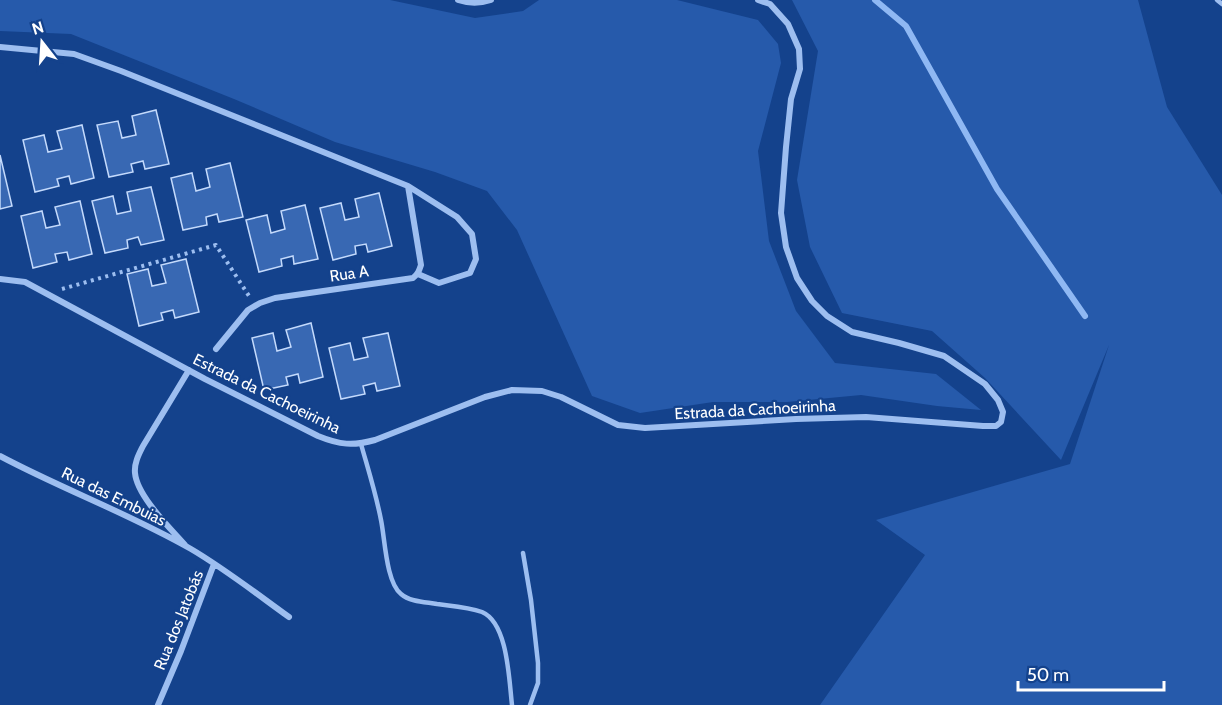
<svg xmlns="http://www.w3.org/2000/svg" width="1222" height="705" font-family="Cabin,sans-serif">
<rect width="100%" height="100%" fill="#14428c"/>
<path fill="#265aab" d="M0,0H390L475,18L523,11L539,0H677L758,20L778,44L781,63L758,151L769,241L796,311L835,363L936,374L981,410L937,406L861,395L787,402H713L640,413L592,396L517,230L487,191L435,172L335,142L234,99L71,34L0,31Z
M792,0H1138L1167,107L1222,195V705H820L925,555L876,520L1070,464L1109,345L1061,460L985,378L932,331L842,313L810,247L797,180L818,51Z"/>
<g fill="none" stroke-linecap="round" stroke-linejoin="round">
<path stroke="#8fb8f3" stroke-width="6" d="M875,0L906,26L997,189L1085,316"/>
</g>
<path fill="#3868b3" stroke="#c4dafc" stroke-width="1.5" d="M156,110L169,164L145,169L143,161L131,164L133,172L109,177L97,125L118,121L122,138L136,135L132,116Z
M82,125L94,178L71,184L69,176L57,179L59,186L35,192L23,140L44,135L48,152L62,149L57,131Z
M0,155L12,206L0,209Z
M230,163L243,217L219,222L217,214L206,217L207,225L183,230L171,178L192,173L196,191L210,187L206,169Z
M151,187L164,240L141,245L138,237L127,240L128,248L105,253L92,201L113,196L117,214L131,211L127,192Z
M379,193L392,246L368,252L366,244L355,246L356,254L333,260L320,208L341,203L345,220L359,217L355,199Z
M80,201L92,254L69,260L67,252L55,254L57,262L33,268L21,216L42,211L46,228L60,225L55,207Z
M305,205L318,259L294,264L293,256L281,259L282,266L259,272L246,220L267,215L271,233L285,229L281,211Z
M186,259L199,312L175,318L173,310L161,313L163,320L139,326L127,274L148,269L152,286L166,283L161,265Z
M311,323L323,377L300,383L298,374L286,377L288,385L264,390L252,338L273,333L277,351L291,347L286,330Z
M388,333L400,386L377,391L375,383L363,386L365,394L341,399L329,348L350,343L354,360L368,357L363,338Z"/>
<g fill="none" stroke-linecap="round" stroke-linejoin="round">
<path stroke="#9dbef0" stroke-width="4" stroke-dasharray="3 4.5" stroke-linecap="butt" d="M62,289L216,245L249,296"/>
<path stroke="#9dbef0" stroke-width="4.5" d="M1217,0L1222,4
M361,444C368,469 376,494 381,520C385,539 386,582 401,594C410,602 426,602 437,604C452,606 468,607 482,612C508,623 509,680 512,705
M523,553L531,600L538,663V683L530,705"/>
<path stroke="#9dbef0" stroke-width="6" d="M458,0C470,4 479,4 491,0
M0,47L74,54L121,71L408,186L457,217L472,234L476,259L470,273L439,283L418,274
M0,279L25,282L205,379L318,436C340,445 353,446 375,440L485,397L512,390L542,391L561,397L618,425L645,428L796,419L866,417L983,426H996L1001,422L1003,412L998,400L985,384L944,356L899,343L852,332L827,316L812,301L797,278L786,247L781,213L786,147L791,99L800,69L799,49L788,24L770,4L758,0
M216,349L248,310L260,303L275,298L413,278C418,274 419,271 421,265L408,186
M0,456C62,489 130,514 191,549C225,569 257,594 289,617
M185,545C170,528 137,496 135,473C134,463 139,454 143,446L189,370
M158,705L181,651L214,564"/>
</g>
<g text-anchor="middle" stroke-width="4.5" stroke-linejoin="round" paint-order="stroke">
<g font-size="16" fill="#fff" stroke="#14428c">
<text transform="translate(349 273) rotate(-8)" y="6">Rua A</text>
<text transform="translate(267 393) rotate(26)" y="6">Estrada da Cachoeirinha</text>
<text transform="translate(755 409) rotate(-3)" y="6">Estrada da Cachoeirinha</text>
<text transform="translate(114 496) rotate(26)" y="6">Rua das Embuias</text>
<text transform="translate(178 620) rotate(-68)" y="6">Rua dos Jatobás</text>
</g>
</g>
<g transform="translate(42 42) rotate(343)" stroke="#14428c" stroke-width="4.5" paint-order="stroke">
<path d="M0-4.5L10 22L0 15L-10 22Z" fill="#ffffff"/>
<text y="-9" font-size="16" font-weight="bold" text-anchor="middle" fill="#ffffff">N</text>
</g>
<path d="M1018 681v9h146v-9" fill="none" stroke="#ffffff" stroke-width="3"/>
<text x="1027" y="681" font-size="18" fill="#ffffff" stroke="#14428c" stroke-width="4.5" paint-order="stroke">50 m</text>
</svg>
